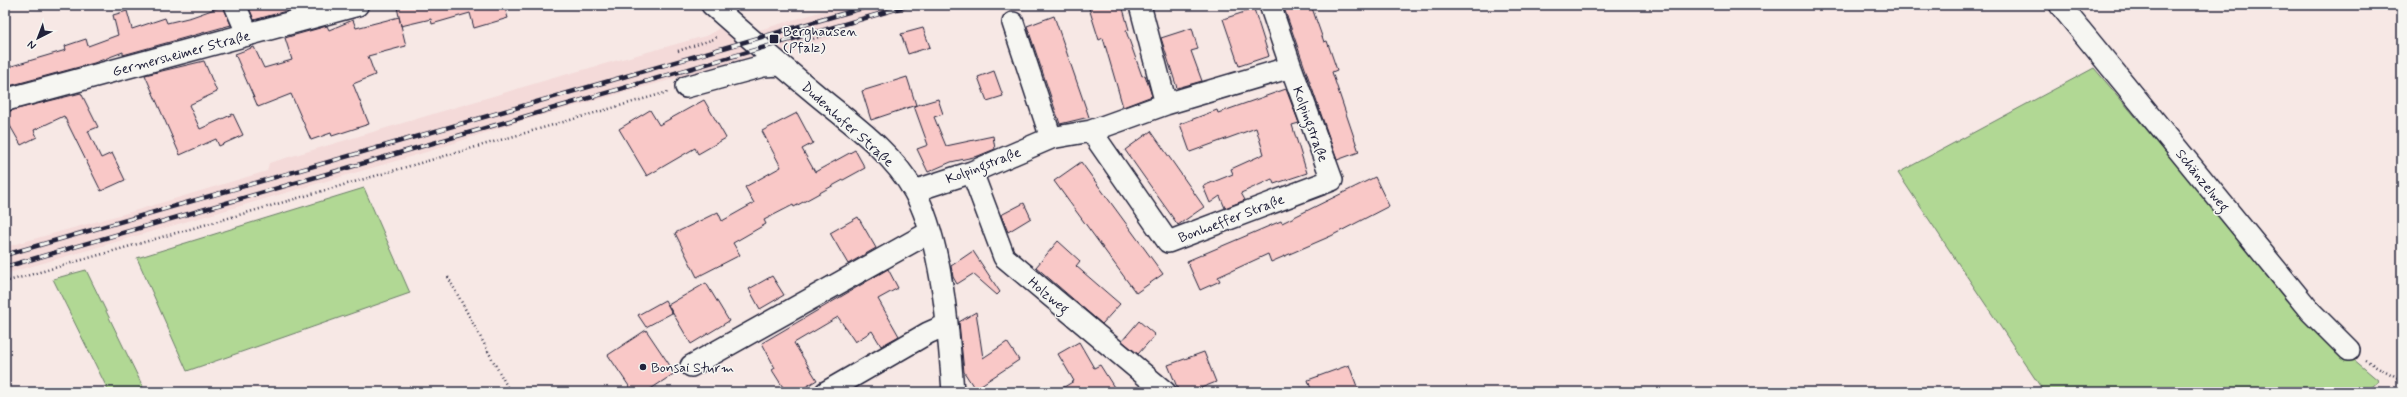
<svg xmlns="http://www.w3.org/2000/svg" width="2407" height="397" font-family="Mynerve,sans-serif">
<rect width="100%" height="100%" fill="#f7e8e5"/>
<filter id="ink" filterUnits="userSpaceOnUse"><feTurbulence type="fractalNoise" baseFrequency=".025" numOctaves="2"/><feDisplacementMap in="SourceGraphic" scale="8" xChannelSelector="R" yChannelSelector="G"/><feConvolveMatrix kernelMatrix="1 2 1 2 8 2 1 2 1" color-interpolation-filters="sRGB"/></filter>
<g filter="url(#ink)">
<path fill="#f4dad9" d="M843,5H920L833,30L835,37L781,54L756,31Z
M722,26L753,57L518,122L430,151L5,274V247L134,211L267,171L269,163L550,79L709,35Z"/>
<path fill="#b1d894" stroke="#6a7d68" d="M2094,68L2312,324L2379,381L2366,392H2044L1898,173Z
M364,188L410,293L187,371L137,258Z
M86,270L143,387L130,392H109L53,279Z"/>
<path fill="#f9c8c7" stroke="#22223b" d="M248,5H293V9L254,20Z
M405,5H504L508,18L474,28L470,13L432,24L431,19L401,26L397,7Z
M1088,5H1122L1129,30L1126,31L1142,76L1145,75L1152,96L1123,107L1103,38L1099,40Z
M1283,5H1311L1324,42L1327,41L1337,70L1332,72L1359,152L1337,160Z
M223,6L231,25L123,55V52L94,63L5,87V68L66,50L65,46L86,39L88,46L118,35L113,15L127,11L132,29L165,18L167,23L192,17Z
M1254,9L1269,56L1239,66L1223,19Z
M1054,16L1089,117L1060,124L1027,26Z
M399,17L406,46L368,56L375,75L353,84L369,124L332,136L331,133L311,140L291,94L258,107L235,54L254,47L264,68L292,60L285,38L295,35L327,26L329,30L353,20L356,28Z
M923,28L930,47L908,54L901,34Z
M1192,28L1198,49L1191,51L1202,81L1177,88L1161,38Z
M204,61L217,92L189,105L200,129L233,114L243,135L219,146L216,139L180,155L145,75Z
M994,71L1003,96L987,101L978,77Z
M907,77L916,105L871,120L862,91Z
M1286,89L1299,123L1292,125L1307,173L1274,184L1272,179L1241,193L1245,200L1225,208L1220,196L1210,203L1203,186L1233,174L1231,169L1264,154L1256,128L1190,152L1180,124L1217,110L1218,113Z
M81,93L98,127L88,131L101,158L112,153L125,180L101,191L64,116L34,130L37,137L21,145L5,117V112Z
M938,99L943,114L934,117L946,146L993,136L995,149L978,156L951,162L928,172L917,149L928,145L914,106Z
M704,100L726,138L698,154L695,148L647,176L619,129L650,110L659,125Z
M797,113L813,143L802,149L815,172L855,150L865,168L794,207L793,205L764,220L766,224L733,243L740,255L697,277L675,233L718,212L722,221L754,203L745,187L781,167L762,131Z
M1151,131L1204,207L1178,225L1125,150Z
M1081,162L1163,274L1136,293L1054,181Z
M1375,177L1389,206L1331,236L1271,262L1268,254L1218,277L1220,281L1200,290L1187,261L1281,221L1282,223Z
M1024,203L1031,218L1008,232L1001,215Z
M858,217L876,248L848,264L830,233Z
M1058,241L1080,261L1076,266L1120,304L1102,324L1036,267Z
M973,251L1000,292L997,295L973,274L957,284L953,277L951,266Z
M888,269L898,288L878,299L899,336L881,346L872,331L855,342L838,317L794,343L817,380L797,392H786L772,370L775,368L762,343Z
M772,276L784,295L760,309L749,289Z
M706,283L729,321L691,344L668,305Z
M665,300L672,313L646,327L638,315Z
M976,312L983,358L1007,342L1019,360L975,389L964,372L959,322Z
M1139,321L1155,335L1138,354L1122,341Z
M646,330L675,373L646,392H633L608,355Z
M1079,342L1094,368L1100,365L1117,392H1056L1074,381L1058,354Z
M1204,352L1216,382L1191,392H1179L1168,365Z
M1349,365L1359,392H1312L1308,380Z"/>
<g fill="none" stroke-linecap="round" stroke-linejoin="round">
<defs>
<path id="minor" d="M235,5L248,35
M712,5C747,36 782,66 818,96C852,124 892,152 914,191C942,240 949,335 953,392
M1140,5L1166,104
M2060,5L2310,311L2349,350
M1013,23L1051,138
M686,87L763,66L781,65
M1091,131L1168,242L1332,180L1291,67
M972,172L1004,257L1165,392
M914,191L972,172L1051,138L1091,131L1166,104L1291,67L1270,5
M691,366L930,232
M826,392L928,333L946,325"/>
<path id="major" d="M5,100L357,5"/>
</defs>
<use href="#minor" stroke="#22223b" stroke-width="24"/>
<use href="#major" stroke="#22223b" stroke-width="25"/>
<path stroke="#22223b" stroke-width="2.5" stroke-dasharray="1 3" stroke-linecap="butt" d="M793,50L799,43L833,33
M678,51L714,39L718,36
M448,277L510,392
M5,282L668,92
M2365,360L2402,380"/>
<use href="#minor" stroke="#f6f6f2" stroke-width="21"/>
<use href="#major" stroke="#f6f6f2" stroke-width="22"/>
<defs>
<path id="rail" d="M5,255L873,5
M5,267L910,5"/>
</defs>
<use href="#rail" stroke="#22223b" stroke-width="4.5"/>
<use href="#rail" stroke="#f6f6f2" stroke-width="3" stroke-dasharray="9" stroke-linecap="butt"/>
</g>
</g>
<g fill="#22223b" stroke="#f6f6f2" stroke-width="1.5">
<rect x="769" y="34" width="10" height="10" rx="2"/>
<circle cx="643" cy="367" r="4"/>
</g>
<g text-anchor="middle" stroke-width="3" stroke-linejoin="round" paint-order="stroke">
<g font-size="14" fill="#22223b" stroke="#f6f6f2" text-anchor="start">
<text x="783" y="36">Berghausen<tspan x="783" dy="16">(Pfalz)</tspan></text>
<text x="651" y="372">Bonsai Sturm</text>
</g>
<g font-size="14" fill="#22223b" stroke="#f6f6f2">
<text transform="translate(181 53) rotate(-15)" y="5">Germersheimer Straße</text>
<text transform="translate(848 124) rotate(42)" y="5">Dudenhofer Straße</text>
<text transform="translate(1311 124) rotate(70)" y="5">Kolpingstraße</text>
<text transform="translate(983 165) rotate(-21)" y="5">Kolpingstraße</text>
<text transform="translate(2203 180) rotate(51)" y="5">Schänzelweg</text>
<text transform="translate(1231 218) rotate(-21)" y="5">Bonhoeffer Straße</text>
<text transform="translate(1049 295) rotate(40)" y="5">Holzweg</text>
</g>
</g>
<rect width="2407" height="397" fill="none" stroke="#f6f6f2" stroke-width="20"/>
<rect x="10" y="10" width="2387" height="377" fill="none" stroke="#22223b" stroke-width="1.5" filter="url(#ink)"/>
<g transform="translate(38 38) rotate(222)" stroke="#f6f6f2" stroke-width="3" paint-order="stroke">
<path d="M0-3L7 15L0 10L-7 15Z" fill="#22223b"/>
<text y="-6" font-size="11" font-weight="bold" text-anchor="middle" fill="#22223b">N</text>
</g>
</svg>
